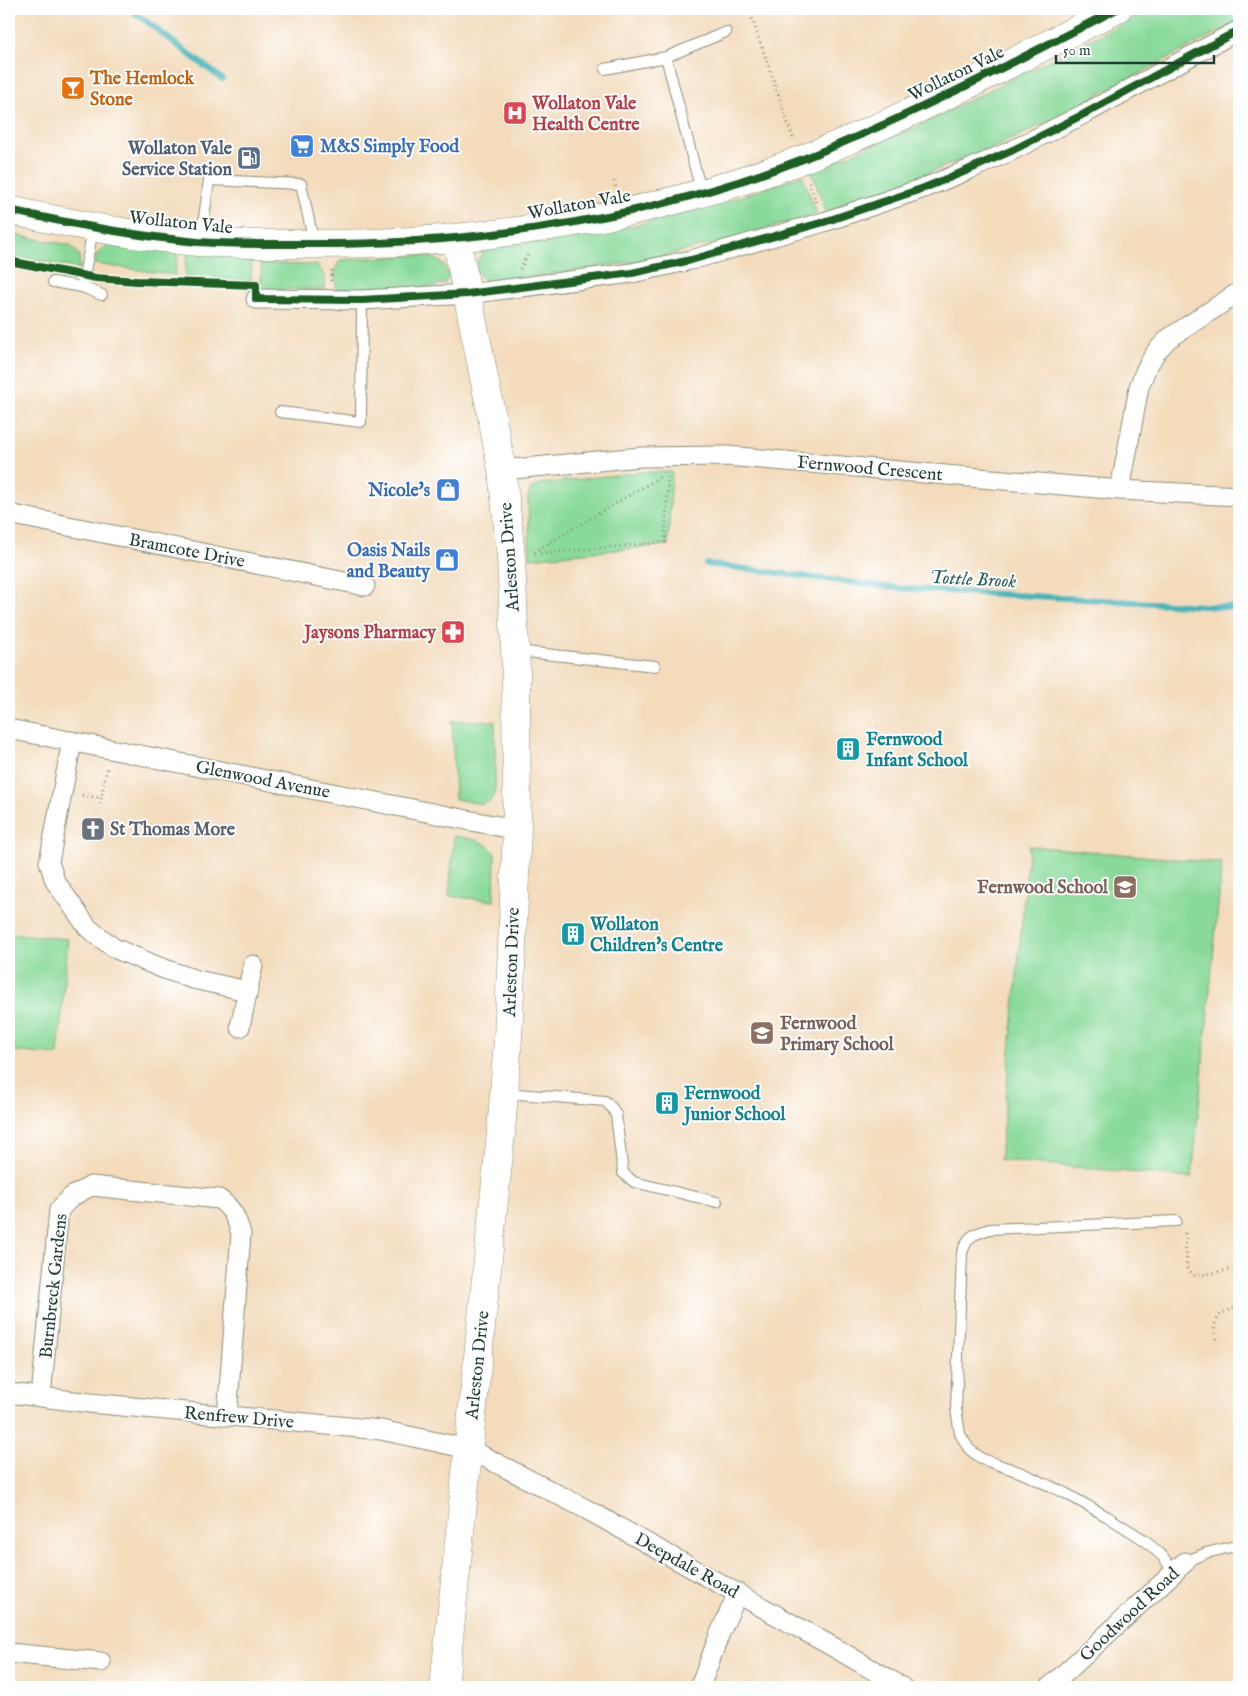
<svg xmlns="http://www.w3.org/2000/svg" width="1248" height="1696" font-family="'IM FELL English',serif">
<rect width="100%" height="100%" fill="#fff"/>
<filter id="ink" filterUnits="userSpaceOnUse"><feTurbulence type="fractalNoise" baseFrequency=".02" numOctaves="2"/><feDisplacementMap in="SourceGraphic" scale="10" xChannelSelector="R" yChannelSelector="G"/><feConvolveMatrix kernelMatrix="1 2 1 2 8 2 1 2 1" color-interpolation-filters="sRGB"/></filter>
<filter id="wash" filterUnits="userSpaceOnUse"><feTurbulence type="fractalNoise" baseFrequency=".0096" numOctaves="4" result="noise"/><feDisplacementMap in="SourceGraphic" scale="20" xChannelSelector="R" yChannelSelector="G"/><feGaussianBlur stdDeviation="1.12" result="paint"/><feColorMatrix in="noise" values="0 0 0 0 0 0 0 0 0 0 0 0 0 0 0 0 0 1.4 0 .05"/><feComposite in="paint" operator="in"/></filter>
<g filter="url(#wash)">
<rect width="100%" height="100%" fill="#f3dbbb"/>
<path fill="#89da9a" stroke="#548c67" d="M1151,9H1239V21L1041,125L993,148L826,212L811,171L916,127Z
M802,175L817,214L732,239L647,260L502,281C489,282 482,282 476,270C476,257 483,252 494,247C530,243 568,240 604,232C671,218 738,199 802,175Z
M9,234L70,245L79,255L80,269L9,255Z
M114,244L178,253L175,275L95,264C96,251 101,248 114,244Z
M187,252L252,256L251,281L185,277Z
M419,255C435,258 444,259 449,276L445,283L432,287L337,290L334,272L340,260Z
M261,264L317,265C324,273 327,279 324,290L266,289L261,284Z
M640,472H672L668,545L530,558L528,498L531,488L540,484Z
M452,721H495V793L490,801L481,804L455,799Z
M454,836C469,839 486,839 495,854L494,901L449,896Z
M1029,846L1222,863L1192,1178L1000,1160Z
M9,933L68,939L58,1055L9,1051Z"/>
<g fill="none" stroke-linecap="round" stroke-linejoin="round">
<path stroke="#45b5bc" stroke-width="6" d="M130,9L222,79
M706,564L896,588L1239,608"/>
</g>
</g>
<g filter="url(#ink)">
<g fill="none" stroke-linecap="round" stroke-linejoin="round">
<defs>
<path id="lane" d="M666,57L701,191
M605,69L666,57L726,32
M201,241L209,180L301,184L314,243
M53,282L82,287L102,295
M82,287L93,229
M280,412L361,422L362,300
M517,651L655,666
M505,1093L605,1101L612,1108L616,1115L623,1173L634,1182L717,1202
M1185,1562L1206,1553L1239,1545
M1174,1572L1163,1557L1146,1541L1108,1517L1065,1493L1022,1473L982,1459L969,1449L960,1434L956,1409L962,1253C968,1235 972,1235 990,1229L1176,1221"/>
<path id="street" d="M256,299L362,300L467,294L632,273L691,260L824,222L924,188L968,170L1013,150L1084,114L1239,30
M502,470L641,457L727,456L1120,490L1239,496
M1120,490L1139,387L1146,369L1156,352L1168,339L1239,292
M9,514L365,586
M9,729L517,830
M72,741L49,862L55,881L88,928L114,948L159,967L193,979L247,991
M240,1027L253,965
M9,1393L90,1403L381,1430L469,1449L586,1509L835,1648L902,1687
M41,1396L59,1210L71,1197L91,1186L219,1199C232,1208 237,1219 241,1234L227,1416
M9,1653L101,1662
M700,1687L720,1633L738,1593
M1050,1687L1185,1562"/>
<path id="secondary" d="M9,210C71,224 134,236 198,242C228,244 260,244 291,244C464,246 641,222 803,159C911,116 1014,62 1117,9
M444,1687L501,1133L508,1039L517,830L516,671L511,557L507,517L502,470L491,412L456,238"/>
</defs>
<use href="#lane" stroke="#898c78" stroke-width="12"/>
<use href="#street" stroke="#898c78" stroke-width="21"/>
<use href="#secondary" stroke="#898c78" stroke-width="29"/>
<path stroke="#898c78" stroke-width="3" stroke-dasharray="1 4" stroke-linecap="butt" d="M749,9L793,138
M614,181L616,190
M809,182L817,204
M520,269L529,252
M331,281L332,268
M534,552L660,477
M535,554L665,542L668,477
M82,795L101,798
M100,804L107,768
M1185,1233L1187,1268L1195,1276L1229,1270L1239,1272
M1216,1339C1211,1317 1220,1313 1239,1306"/>
<use href="#lane" stroke="#fff" stroke-width="10"/>
<use href="#street" stroke="#fff" stroke-width="19"/>
<use href="#secondary" stroke="#fff" stroke-width="28"/>
<defs>
<path id="cycleway" d="M9,210C71,224 134,236 198,242C228,244 260,244 291,244C464,246 641,222 803,159C911,116 1014,62 1117,9
M9,261L96,278L137,281L256,285V299L362,300L467,294L632,273L691,260L824,222L924,188L968,170L1013,150L1084,114L1239,30"/>
</defs>
<use href="#cycleway" stroke="#fff" stroke-width="11"/>
<use href="#cycleway" stroke="#1b5e20" stroke-width="8"/>
</g>
</g>
<defs>
<symbol id="bar-square" viewBox="-11 -11 22 22"><rect x="-9" y="-9" width="18" height="18" rx="4" fill="#e8710a" stroke="#fff"/><path d="M-6-5H6L.8 .8V4.5H3.5V6h-7V4.5H-.8V.8Z" fill="#fff"/></symbol>
<symbol id="hospital-square" viewBox="-11 -11 22 22"><rect x="-9" y="-9" width="18" height="18" rx="4" fill="#e0444e" stroke="#fff"/><path d="M-5-5h3v3.5h4V-5h3V5h-3V1.5h-4V5h-3Z" fill="#fff"/></symbol>
<symbol id="supermarket-square" viewBox="-11 -11 22 22"><rect x="-9" y="-9" width="18" height="18" rx="4" fill="#3f7fe0" stroke="#fff"/><path d="M-6-5.5h2.5l.6 2H6L4.5 2H-2.5L-4.4-4H-6ZM-1.5 3.2a1.3 1.3 0 1 0 .1 0ZM3 3.2a1.3 1.3 0 1 0 .1 0Z" fill="#fff"/></symbol>
<symbol id="fuel-square" viewBox="-11 -11 22 22"><rect x="-9" y="-9" width="18" height="18" rx="4" fill="#5c6f8a" stroke="#fff"/><path d="M-5.5-6h7V0h2V4h1.3V-2.5L3-4.5l.8-.8L6-3V5H2.5V1h-1V6h-7ZM-4.2-4.7v3.2H.2V-4.7Z" fill="#fff"/></symbol>
<symbol id="shop-square" viewBox="-11 -11 22 22"><rect x="-9" y="-9" width="18" height="18" rx="4" fill="#3f7fe0" stroke="#fff"/><path d="M-5-2.5h2.3a2.7 3.5 0 0 1 5.4 0H5L5.5 6h-11ZM-1.5-2.5h3a1.5 2.3 0 0 0-3 0Z" fill="#fff"/></symbol>
<symbol id="pharmacy-square" viewBox="-11 -11 22 22"><rect x="-9" y="-9" width="18" height="18" rx="4" fill="#e0444e" stroke="#fff"/><path d="M-2-6h4v4h4v4h-4v4h-4v-4h-4v-4h4Z" fill="#fff"/></symbol>
<symbol id="building-square" viewBox="-11 -11 22 22"><rect x="-9" y="-9" width="18" height="18" rx="4" fill="#0f9aa8" stroke="#fff"/><path d="M-4-6H4V6H1V3H-1V6H-4ZM-2.5-4.3h1.7v1.8h-1.7ZM.8-4.3h1.7v1.8H.8ZM-2.5-1h1.7V.8h-1.7ZM.8-1h1.7V.8H.8Z" fill="#fff"/></symbol>
<symbol id="church-square" viewBox="-11 -11 22 22"><rect x="-9" y="-9" width="18" height="18" rx="4" fill="#6b7280" stroke="#fff"/><path d="M-1.2-6h2.4v3.5h3.3v2.4h-3.3V6h-2.4V-.1h-3.3v-2.4h3.3Z" fill="#fff"/></symbol>
<symbol id="school-square" viewBox="-11 -11 22 22"><rect x="-9" y="-9" width="18" height="18" rx="4" fill="#8d6e63" stroke="#fff"/><path d="M0-5L7-2L0 1L-7-2ZM-4 1L0 2.5L4 1V4Q0 6-4 4Z" fill="#fff"/></symbol>
</defs>
<g fill-rule="evenodd">
<use href="#bar-square" x="59" y="74" width="28" height="28"/>
<use href="#hospital-square" x="501" y="99" width="28" height="28"/>
<use href="#supermarket-square" x="288" y="132" width="28" height="28"/>
<use href="#fuel-square" x="235" y="144" width="28" height="28"/>
<use href="#shop-square" x="434" y="476" width="28" height="28"/>
<use href="#shop-square" x="433" y="546" width="28" height="28"/>
<use href="#pharmacy-square" x="439" y="618" width="28" height="28"/>
<use href="#building-square" x="834" y="735" width="28" height="28"/>
<use href="#church-square" x="79" y="815" width="28" height="28"/>
<use href="#school-square" x="1111" y="873" width="28" height="28"/>
<use href="#building-square" x="559" y="920" width="28" height="28"/>
<use href="#school-square" x="748" y="1019" width="28" height="28"/>
<use href="#building-square" x="653" y="1089" width="28" height="28"/>
</g>
<g text-anchor="middle" stroke-width="4" stroke-linejoin="round" paint-order="stroke">
<g font-size="18" fill="#1f3d34" stroke="#fff">
<text transform="translate(956 73) rotate(-26)" y="6">Wollaton Vale</text>
<text transform="translate(579 204) rotate(-10)" y="6">Wollaton Vale</text>
<text transform="translate(181 222) rotate(6)" y="6">Wollaton Vale</text>
<text transform="translate(870 468) rotate(5)" y="6">Fernwood Crescent</text>
<text transform="translate(187 550) rotate(11)" y="6">Bramcote Drive</text>
<text transform="translate(509 557) rotate(-94)" y="6">Arleston Drive</text>
<text transform="translate(263 779) rotate(11)" y="6">Glenwood Avenue</text>
<text transform="translate(511 962) rotate(-88)" y="6">Arleston Drive</text>
<text transform="translate(53 1286) rotate(-84)" y="6">Burnbreck Gardens</text>
<text transform="translate(477 1365) rotate(-84)" y="6">Arleston Drive</text>
<text transform="translate(239 1417) rotate(5)" y="6">Renfrew Drive</text>
<text transform="translate(687 1565) rotate(29)" y="6">Deepdale Road</text>
<text transform="translate(1129 1614) rotate(-43)" y="6">Goodwood Road</text>
</g>
<g font-size="18" font-weight="bold" fill="#c56008" stroke="#fff" text-anchor="start">
<text x="90" y="84">The Hemlock<tspan x="90" dy="21">Stone</tspan></text>
</g>
<g font-size="18" font-weight="bold" fill="#be3a42" stroke="#fff" text-anchor="start">
<text x="532" y="109">Wollaton Vale<tspan x="532" dy="21">Health Centre</tspan></text>
<text x="436" y="638" text-anchor="end">Jaysons Pharmacy</text>
</g>
<g font-size="18" font-weight="bold" fill="#366cbe" stroke="#fff" text-anchor="end">
<text x="320" y="152" text-anchor="start">M&amp;S Simply Food</text>
<text x="430" y="496">Nicole's</text>
<text x="430" y="556">Oasis Nails<tspan x="430" dy="21">and Beauty</tspan></text>
</g>
<g font-size="18" font-weight="bold" fill="#4e5e75" stroke="#fff" text-anchor="end">
<text x="232" y="154">Wollaton Vale<tspan x="232" dy="21">Service Station</tspan></text>
</g>
<g font-size="18" font-weight="bold" fill="#0d838f" stroke="#fff" text-anchor="start">
<text x="866" y="745">Fernwood<tspan x="866" dy="21">Infant School</tspan></text>
<text x="590" y="930">Wollaton<tspan x="590" dy="21">Children's Centre</tspan></text>
<text x="684" y="1099">Fernwood<tspan x="684" dy="21">Junior School</tspan></text>
</g>
<g font-size="18" font-weight="bold" fill="#5b616d" stroke="#fff" text-anchor="start">
<text x="110" y="835">St Thomas More</text>
</g>
<g font-size="18" font-weight="bold" fill="#785e54" stroke="#fff" text-anchor="end">
<text x="1108" y="893">Fernwood School</text>
<text x="780" y="1029" text-anchor="start">Fernwood<tspan x="780" dy="21">Primary School</tspan></text>
</g>
<g font-size="19" font-style="italic" fill="#2a615d" stroke="#fff">
<text transform="translate(973 578) rotate(3)" y="7">Tottle Brook</text>
</g>
</g>
<rect width="1248" height="1696" fill="none" stroke="#fff" stroke-width="30"/>
<path d="M1056 55v8h158v-8" fill="none" stroke="#1f3d34" stroke-width="2.5"/>
<text x="1063" y="55" font-size="15" fill="#1f3d34" stroke="#ffffff" stroke-width="4" paint-order="stroke">50 m</text>
</svg>
